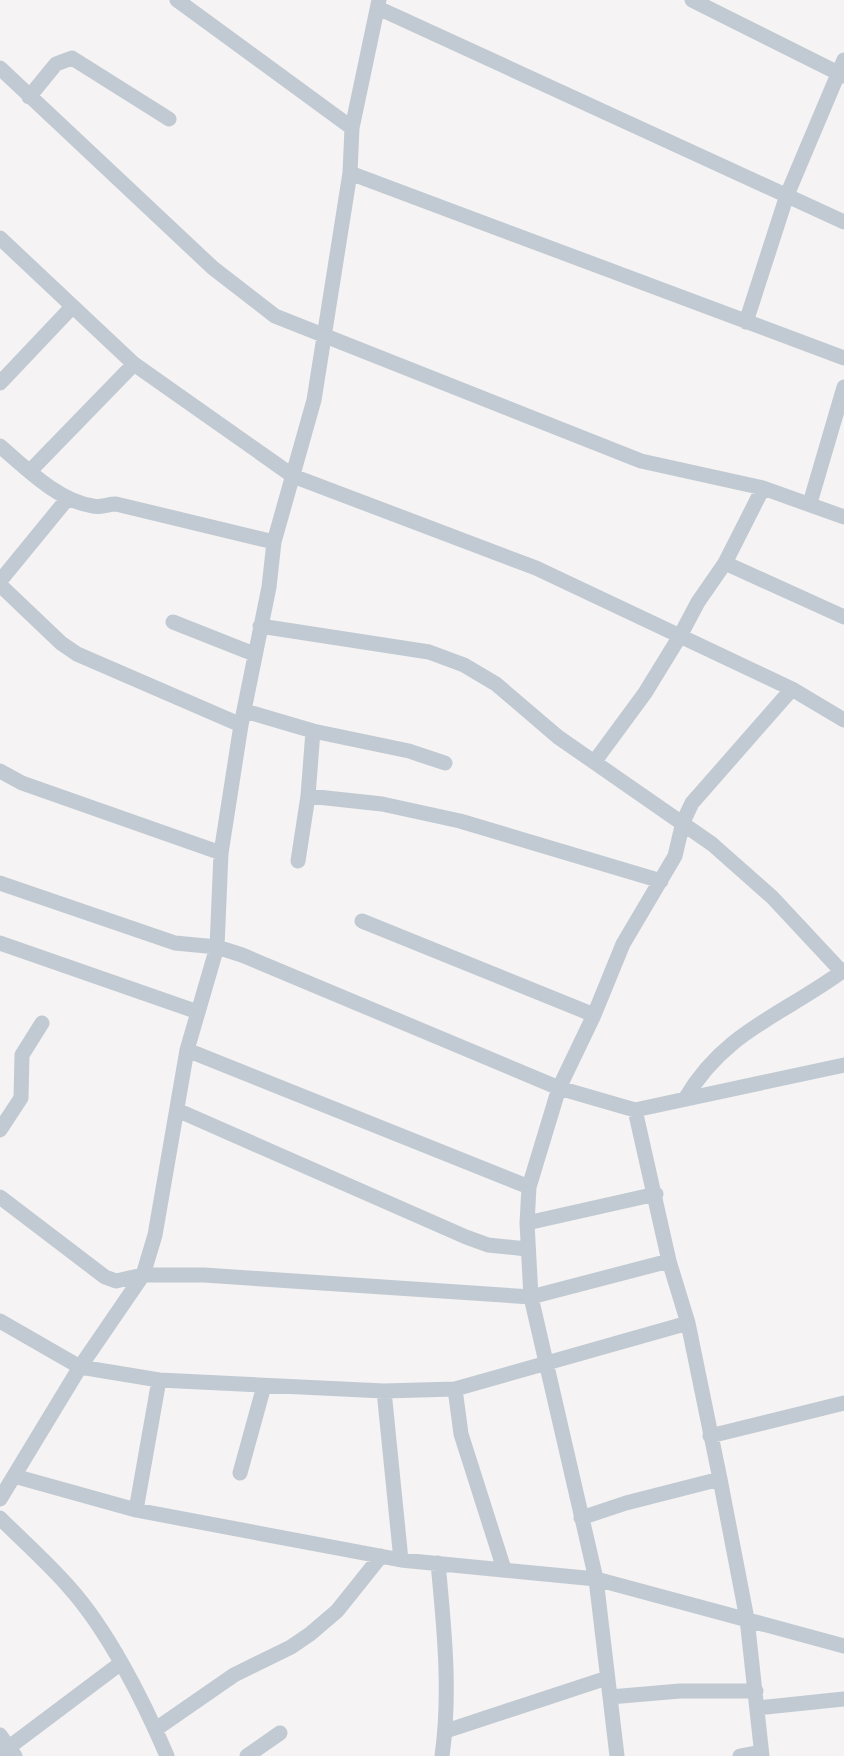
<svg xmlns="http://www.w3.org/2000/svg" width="844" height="1756" font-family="'PT Sans',sans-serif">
<rect width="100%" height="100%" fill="#f5f3f3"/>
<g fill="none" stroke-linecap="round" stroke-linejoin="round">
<path stroke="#c1cad2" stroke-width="15" d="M177,0L352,128
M692,0L844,76
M378,8L844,222
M0,68L213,268L275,316L641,461L763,488L844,517
M29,97L56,64L72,58L169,119
M350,173L844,358
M0,238L134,364L293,476L536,568L680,636L698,602L725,563L763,488
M746,322L787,195L844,60
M0,383L72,307
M0,446C26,468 58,501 93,506C100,508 108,504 116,504L274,542
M30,471L134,364
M810,503L844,387
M725,563L844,617
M0,581L68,498
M0,585L61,643L77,654L241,725
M173,622L254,654
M260,626L429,652L464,665L496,684L558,737L712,844L772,897L842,972
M245,711L313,731L409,751L445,763
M595,761L645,693L680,636L792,689L844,720
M0,771L22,783L221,853
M308,796L313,731
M298,861L308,796L382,804L460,821L661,881
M0,883L175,943L217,947L242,955L559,1088L635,1110L844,1065
M362,921L594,1015
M0,943L198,1012
M187,1050L529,1187
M685,1099C724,1031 785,1014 844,970
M177,1110L466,1237L488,1245L527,1249
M635,1110L669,1261L688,1323L720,1479L747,1619L762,1756
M0,1130L21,1098L22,1055L42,1023
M0,1197L105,1277L116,1281L143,1275H204L531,1297L669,1261
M527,1223L656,1194
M0,1321L80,1367L159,1380L384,1391L455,1389L688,1323
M455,1389L461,1434L504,1569
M384,1391L401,1560
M710,1436L844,1403
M240,1473L264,1386
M14,1476L136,1510L401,1560L596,1579L844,1646
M0,1499L80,1367L143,1275L155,1235L187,1050L217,947L221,853L241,725L269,587L274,542L314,400L350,173L352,128L379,0
M136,1510L159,1380
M0,1518C23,1541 47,1562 68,1586C108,1630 144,1702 167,1756
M581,1518L626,1503L720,1479
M438,1563C444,1627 451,1692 442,1756
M610,1697L680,1691H756
M757,1708L844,1699
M156,1729L234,1675L291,1647L310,1634L337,1611L381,1556
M446,1731L607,1678
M0,1735L15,1756
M0,1754L121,1663
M247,1756L280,1733
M617,1756L596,1579L531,1297L527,1223L529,1187L559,1088L594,1015L623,944L675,856L683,822L692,803L792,689
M740,1756L761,1752"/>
</g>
</svg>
